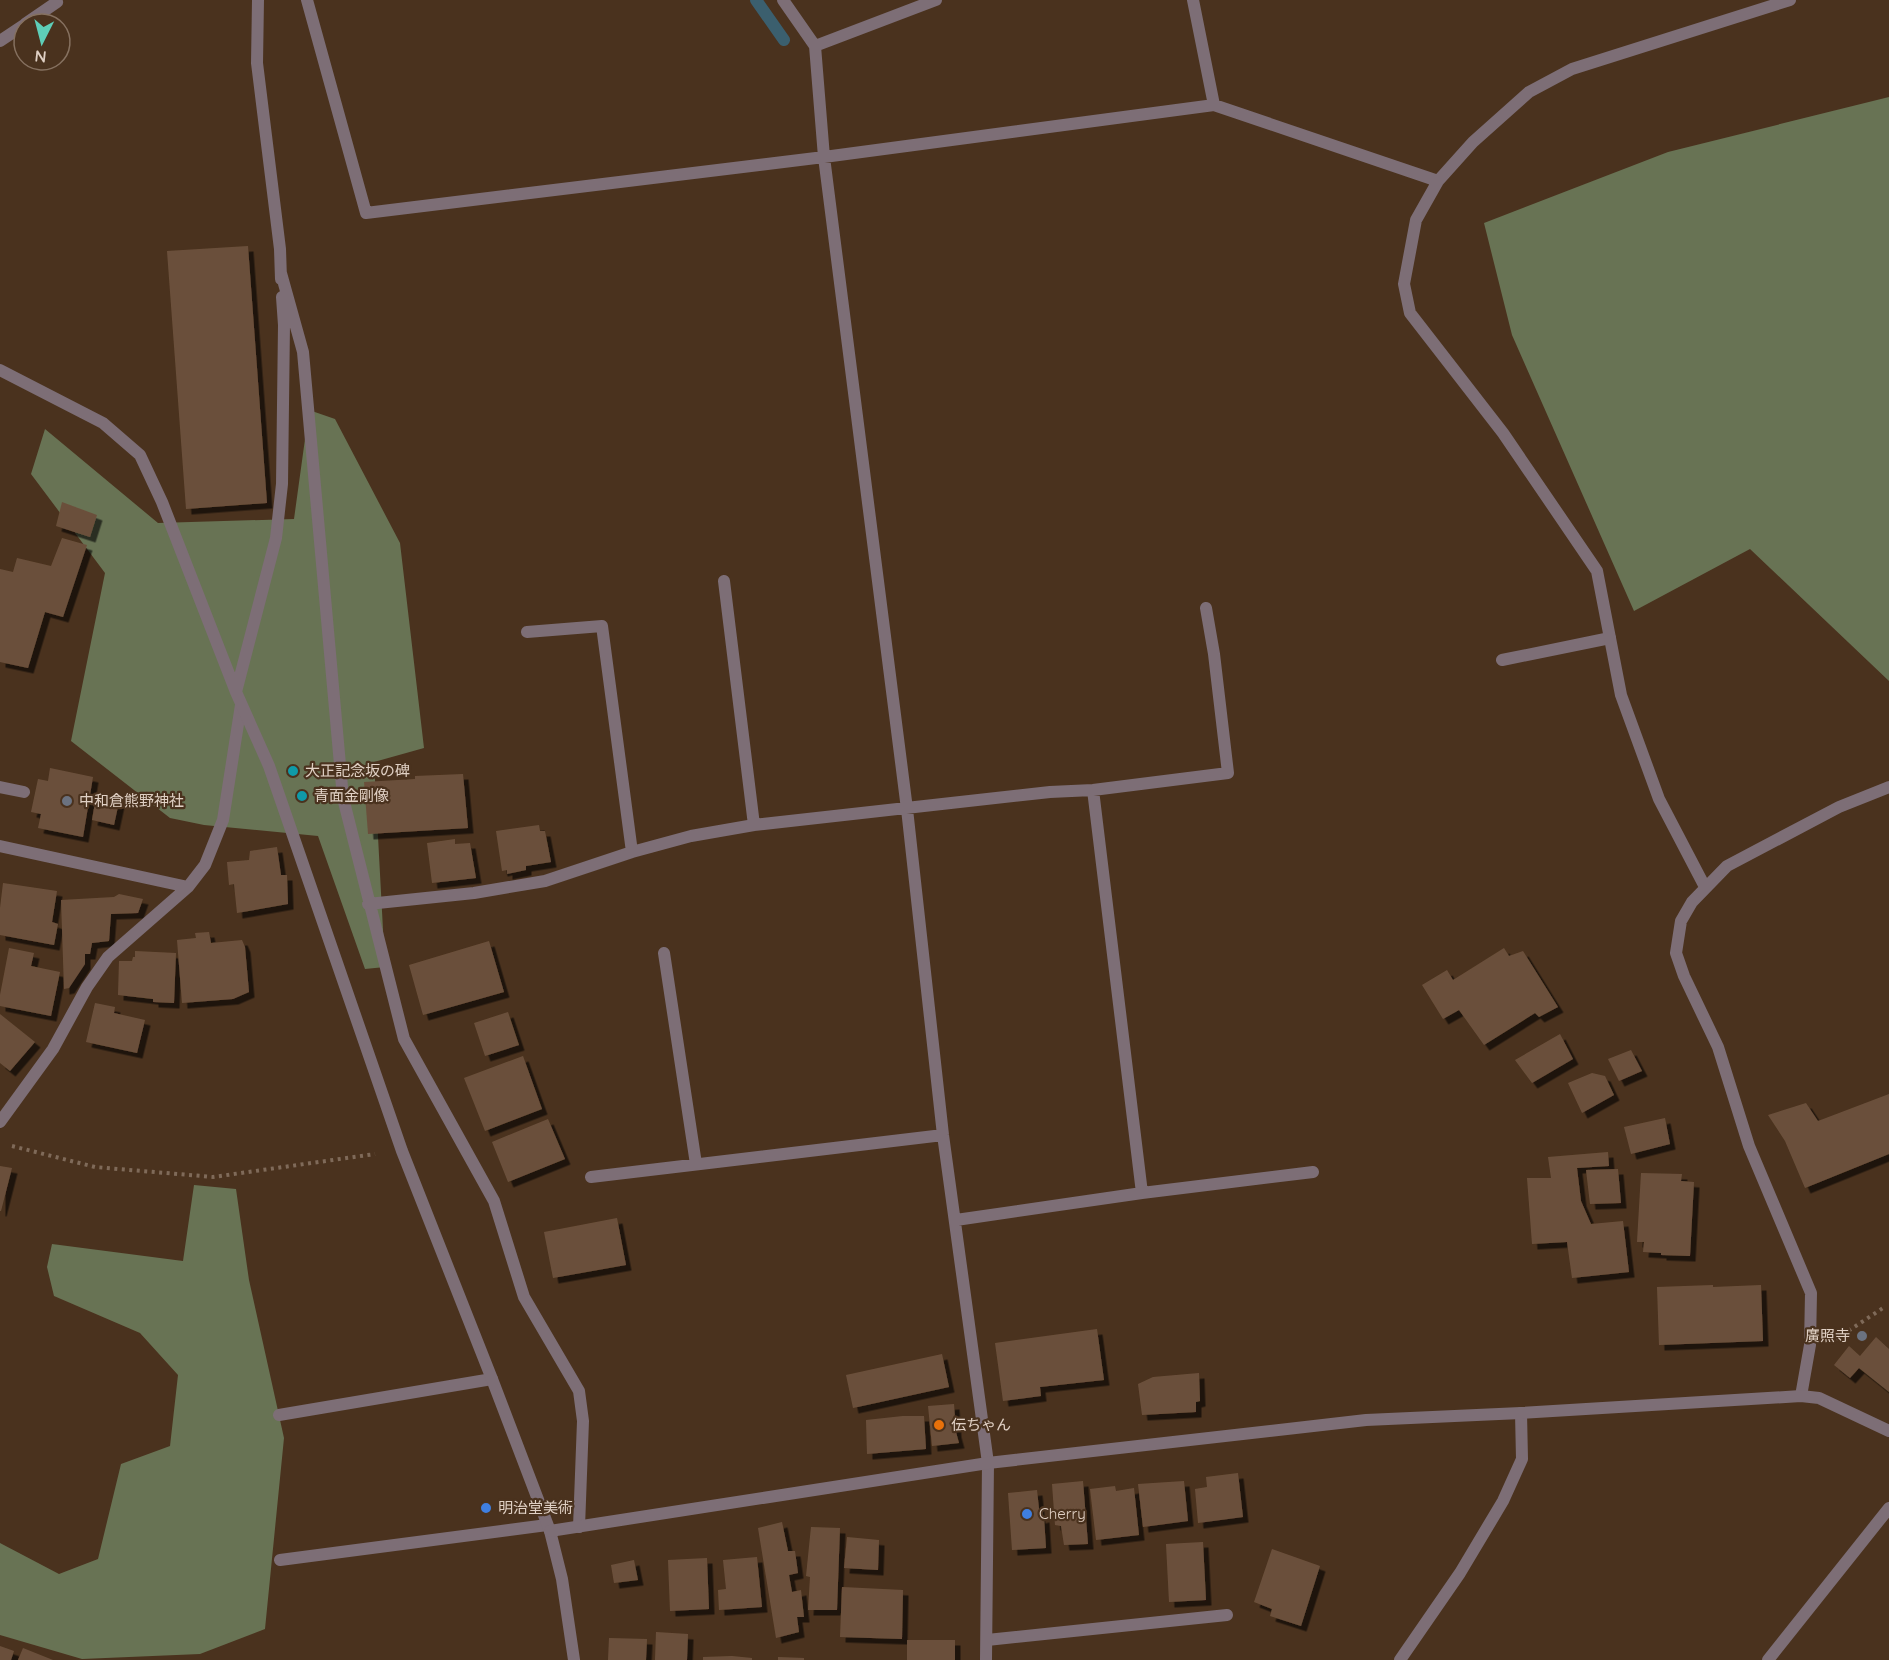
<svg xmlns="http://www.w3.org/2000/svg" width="1889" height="1660" font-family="Quicksand,'Noto Sans JP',sans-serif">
<defs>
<filter id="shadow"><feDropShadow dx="5.5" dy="5.5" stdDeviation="0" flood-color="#0009"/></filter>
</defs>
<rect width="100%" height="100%" fill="#4a321e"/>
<path fill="#687354" d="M1889,97V681L1750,549L1634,611L1512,335L1484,223L1668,152Z
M309,410L335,419L400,543L424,748L374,762L385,967L365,969L318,836L204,825L170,818L71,741L105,573L31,474L45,429L158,523L294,519Z
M194,1185L236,1189L249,1280L284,1438L265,1629L200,1654L82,1659L0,1635V1543L59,1574L98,1559L121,1464L170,1446L178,1375L140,1333L54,1296L47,1267L52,1244L183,1261Z"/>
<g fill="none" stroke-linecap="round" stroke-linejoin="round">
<path stroke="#3b5f6e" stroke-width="12" d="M756,0L784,40"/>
</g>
<path fill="#6b503b" filter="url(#shadow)" d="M248,246L267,503L186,509L167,251Z
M62,502L97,515L90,537L56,526Z
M62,538L87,545L63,617L45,612L28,668L0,662V569L13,572L17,558L51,566Z
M50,768L93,777L83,837L38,828L41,814L31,812L38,779L48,781Z
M463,774L468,828L368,834L364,782L415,779V776Z
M96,797L119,802L114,825L92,820Z
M539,825L540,831H545L551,862L526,866V870L507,874V870L502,871L496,831Z
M455,839V844L470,843L476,878L432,883L427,843Z
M277,847L281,875H287L288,904L237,913L234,884L229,885L227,862L249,860L250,851Z
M3,883L57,891L52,922L58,924L54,945L0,935V908Z
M119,894L143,899L138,913L111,914L109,941L92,943L90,954H85V964L69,988L64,989L61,900L114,897Z
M209,932L211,943L242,940L245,947L249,992L233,999L182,1003L177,940L196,938L195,933Z
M489,941L504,992L423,1015L409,965Z
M9,948L34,953L31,966L60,972L51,1016L0,1006V995Z
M1504,948L1509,956L1523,951L1558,1007L1539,1017L1535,1013L1484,1045L1459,1010L1443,1019L1422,985L1447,970L1453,980Z
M135,951L176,953L174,1003L153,1002V999L118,995L119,961H132L133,957H135Z
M95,1003L115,1007L114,1013L145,1020L137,1053L86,1042Z
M508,1012L519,1045L485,1056L474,1023Z
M0,1014L35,1042L10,1071L0,1063Z
M1560,1034L1573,1059L1532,1083L1515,1060Z
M1631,1050L1642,1071L1619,1081L1608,1059Z
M523,1056L542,1109L485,1131L464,1078Z
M1592,1073L1605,1076L1614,1095L1582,1113L1568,1083Z
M1889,1094V1154L1805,1188L1785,1141L1768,1115L1806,1103L1818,1121Z
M1665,1118L1670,1144L1631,1154L1624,1127Z
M548,1119L565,1159L508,1182L492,1142Z
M1608,1152L1609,1166L1577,1168L1581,1201L1591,1224L1623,1221L1629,1272L1572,1278L1567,1242L1532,1244L1527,1178H1551L1548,1157Z
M0,1166L12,1168L1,1211H0Z
M1618,1169L1621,1203L1590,1204L1586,1170Z
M1641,1173L1682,1174L1681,1181L1694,1182L1690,1256L1661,1255V1253L1643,1252L1644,1242H1637Z
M617,1218L626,1265L553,1278L544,1232Z
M1713,1285V1287L1761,1285L1763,1341L1659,1345L1657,1287Z
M1097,1329L1104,1380L1040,1387L1041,1396L1003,1401L995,1343Z
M1876,1337L1889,1349V1392L1859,1368L1850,1378L1834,1365L1849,1346L1860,1356Z
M942,1354L949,1387L853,1408L846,1375Z
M1199,1373L1200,1401L1196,1402V1412L1142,1415L1138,1384L1153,1377Z
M954,1404L956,1432L959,1443L932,1446L928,1406Z
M903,1416H924L926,1449L867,1454L866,1420Z
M1238,1473L1243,1517L1198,1523L1195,1489L1207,1487L1206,1477Z
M1083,1481L1088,1544L1064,1545L1061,1526L1055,1525L1052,1484Z
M1184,1481L1188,1521L1143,1527L1138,1484Z
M1115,1486L1116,1491L1134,1488L1139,1535L1096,1540L1090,1489Z
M1037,1490L1040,1518L1044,1517L1046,1548L1012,1550L1008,1493Z
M782,1522L788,1551H795L798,1573L789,1575L792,1592L801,1590L804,1617H797L799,1632L776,1638L758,1528Z
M811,1527L840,1528L837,1610H808L810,1577L806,1576Z
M847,1537L879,1540L878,1570L844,1568Z
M1203,1542L1206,1600L1169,1602L1166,1544Z
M1272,1549L1320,1566L1301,1626L1270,1616L1272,1609L1254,1602Z
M757,1557L762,1607L719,1610L718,1590L726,1589L723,1560Z
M707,1558L709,1609L670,1611L668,1560Z
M634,1560L638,1580L614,1583L611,1565Z
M842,1587L903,1590L902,1639L840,1637Z
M656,1632L688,1634L687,1660H655Z
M609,1638L647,1639L646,1660H608Z
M907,1640H955V1660H907Z
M0,1646L14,1651L11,1660H0Z
M23,1648L53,1660H18Z
M732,1656L752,1658V1660H703V1657Z
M778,1657L804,1658V1660H778Z"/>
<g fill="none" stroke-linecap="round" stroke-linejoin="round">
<path stroke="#7f6a59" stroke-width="4" stroke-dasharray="3 4.5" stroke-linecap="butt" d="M12,1146L95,1167L213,1177L375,1154
M1836,1339L1883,1308"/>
<path stroke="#7d6e76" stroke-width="12" d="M1502,660L1610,638
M0,846L188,887
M0,1122L53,1049L87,987L108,957L188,887L205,865L223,820L241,705
M279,1415L492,1379
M280,1560L547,1525
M987,1640L1227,1615"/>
<path stroke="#7d6e76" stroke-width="12" d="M0,787L24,792"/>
<path stroke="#7d6e76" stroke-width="12" d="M258,0L257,63L280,249L281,279
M307,0L366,213L824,157L1214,105L1438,181
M783,0L815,46L824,157L907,809L943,1135L988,1463L986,1660
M1193,0L1214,105
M25,24L57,2L56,0
M0,41L24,25
M815,46L936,0
M281,273L303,352L343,798L404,1039L494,1201L524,1297L579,1391L583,1421L579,1527
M0,370L103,423L140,455L162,502L236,692L269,766L402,1151L492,1379L550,1531L562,1579L574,1660
M724,581L754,825
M527,632L602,626L632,852
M236,692L276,538L282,484L284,325L282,297
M1093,790L1142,1193L1313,1172
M1705,887L1659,799L1621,695L1597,571L1503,433L1410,313L1404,284L1416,220L1438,181L1473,142L1529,92L1572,69L1790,0
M368,904L474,893L545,881L632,852L691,836L754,825L1050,792L1093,790L1228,773L1214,654L1206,608
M664,953L696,1164
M591,1177L943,1135
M956,1220L1142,1193
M1801,1396L1810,1345L1811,1293L1749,1146L1718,1047L1684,976L1676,953L1681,921L1692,902L1727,866L1839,807L1889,787
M1400,1660L1460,1573L1503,1501L1522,1459L1521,1413
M1768,1660L1889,1508"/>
<path stroke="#7d6e76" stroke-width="12" d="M550,1531L988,1463L1366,1420L1521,1413L1801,1396L1819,1398L1889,1431"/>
</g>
<g fill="#0f9aa8" stroke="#4a321e" stroke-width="2">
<circle cx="293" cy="771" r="6"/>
<circle cx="302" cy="796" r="6"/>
</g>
<g fill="#6b7280" stroke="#4a321e" stroke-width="2">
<circle cx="67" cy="801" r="6"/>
<circle cx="1862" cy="1336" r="6"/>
</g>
<circle fill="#e8710a" stroke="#4a321e" stroke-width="2" cx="939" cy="1425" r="6"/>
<g fill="#3f7fe0" stroke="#4a321e" stroke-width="2">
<circle cx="486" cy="1508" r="6"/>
<circle cx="1027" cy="1514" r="6"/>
</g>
<g text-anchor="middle" stroke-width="4.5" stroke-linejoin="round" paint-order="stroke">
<g font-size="15" fill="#e0d0c4" stroke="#4a321e" text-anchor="start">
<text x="305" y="776">大正記念坂の碑</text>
<text x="314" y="801">青面金剛像</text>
<text x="79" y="806">中和倉熊野神社</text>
<text x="1850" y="1341" text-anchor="end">廣照寺</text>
<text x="951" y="1430">伝ちゃん</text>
<text x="498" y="1513">明治堂美術</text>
<text x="1039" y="1519">Cherry</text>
</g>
</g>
<g transform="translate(42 42) rotate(186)"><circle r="28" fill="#4a321e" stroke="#867160" stroke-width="1.5"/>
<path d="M0-4.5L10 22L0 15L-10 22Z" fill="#5eceb8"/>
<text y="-9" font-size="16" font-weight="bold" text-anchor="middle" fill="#e0d0c4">N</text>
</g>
</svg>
